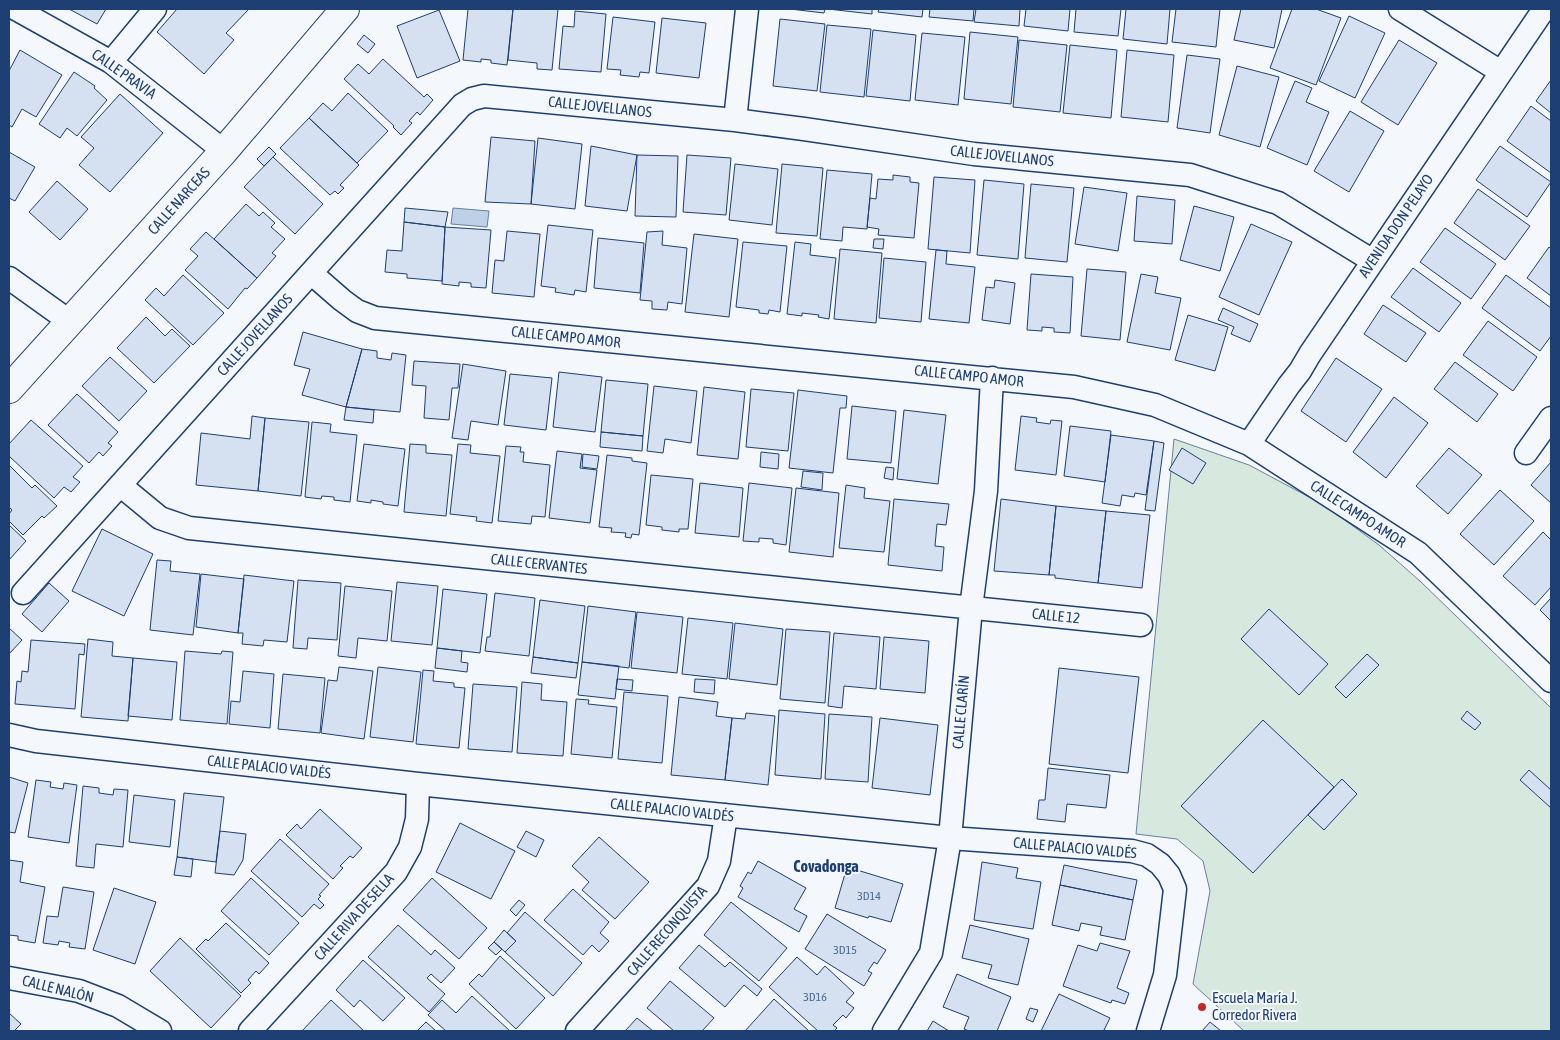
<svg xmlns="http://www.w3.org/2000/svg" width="1560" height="1040" font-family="'Asap Condensed',sans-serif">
<rect width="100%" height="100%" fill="#f4f7fb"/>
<path fill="#d7e8df" stroke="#687fa3" d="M1174,439L1249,465L1324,505L1379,545L1421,582L1551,708V1031H1244L1193,984L1210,891L1203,861L1177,839L1136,834Z"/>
<path fill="#bed0e5" stroke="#687fa3" d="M453,208L489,211L487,227L451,224Z"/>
<path fill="#d5e0f0" stroke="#1d3f73" d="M69,9H106L97,24Z
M177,9H249L226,33L234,40L204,74L157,32Z
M468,9H513L507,65L491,63V60L481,59V62L463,60Z
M513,9H558L552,70L537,69V63L508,60Z
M790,9H825L824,13Z
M828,9H872V14Z
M879,9H923L922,17L878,12Z
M930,9H974L973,21L929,17Z
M976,9H1020L1019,26L974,22Z
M1026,9H1070L1068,31L1024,26Z
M1076,9H1121L1118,36L1074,32Z
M1126,9H1170L1167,44L1123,39Z
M1176,9H1220L1216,47L1172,42Z
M1241,9H1282L1274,48L1234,40Z
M1292,9H1316L1341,18L1316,85L1270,68Z
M439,10L460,61L417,78L397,26Z
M575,11L606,14L601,72L559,69L563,26L574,27Z
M1349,16L1385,33L1355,98L1319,81Z
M613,17L655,22L649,73L640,72L639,77L620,75L621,70L607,69Z
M662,18L706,23L699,78L656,73Z
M780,19L825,24L817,91L773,86Z
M827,25L871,29L864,97L820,92Z
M873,30L916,35L910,101L866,96Z
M970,32L1018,37L1011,104L964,99Z
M922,33L965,37L958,105L915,100Z
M364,35L375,44L368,53L357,44Z
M1019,40L1067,45L1060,112L1013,107Z
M1399,40L1437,63L1398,125L1361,102Z
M1070,45L1117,50L1111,118L1063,113Z
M20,50L62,75L36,117L22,109L12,127L9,125V71Z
M1127,50L1174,55L1168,122L1121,117Z
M1187,55L1220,59L1210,133L1177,128Z
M383,59L424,97L427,94L433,100L420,115L417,112L409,121L412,123L401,135L393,127L394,126L344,79L358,64L369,74Z
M1237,66L1279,77L1260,147L1219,135Z
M74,72L95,86L94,88L107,100L77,136L67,128L60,138L39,124Z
M1551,80V113L1536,101Z
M1295,81L1312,88L1306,102L1329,112L1307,165L1267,148Z
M348,93L388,131L357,163L309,118L323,103L332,111Z
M120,94L163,133L110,192L79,165L94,148L81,137Z
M1531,106L1551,121V173L1507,141Z
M1350,111L1384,131L1349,192L1314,171Z
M309,118L359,165L340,185L344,188L338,194L335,191L330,195L280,148Z
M491,137L535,141L531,204L485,202Z
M538,138L582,144L575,209L531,204Z
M591,146L637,155L627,211L585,206Z
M1500,146L1551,182L1527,217L1476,180Z
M269,147L276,154L264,166L257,159Z
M9,152L35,167L15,201L9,198Z
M637,155L678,156L676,217L635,216Z
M687,155L731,158L726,215L683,212Z
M273,157L323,204L295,234L244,187Z
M735,164L778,169L772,225L729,220Z
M782,164L823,168L817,236L776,233Z
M827,170L872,174L867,229L843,227L842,241L820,239Z
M893,175L910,177V182L919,183L914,238L878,235L879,229L867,227L870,198L876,199L878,179L893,180Z
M934,177L975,180L970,253L928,249Z
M984,180L1024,184L1018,259L977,255Z
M57,181L88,209L60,240L29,212Z
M1031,184L1074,188L1067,262L1025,258Z
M1084,187L1127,193L1118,251L1075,244Z
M1478,189L1530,226L1505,260L1454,223Z
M1137,196L1175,200L1172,244L1134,241Z
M246,204L259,216L263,212L275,223L271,227L285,239L272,253L276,256L257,278L214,239Z
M1194,206L1234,217L1220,271L1180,260Z
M405,208L448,212L445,227L404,222Z
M404,222L445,227L442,281L407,278V274L385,272L387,250L402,251Z
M1251,224L1292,242L1259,315L1219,297Z
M548,225L593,230L586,292L575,290L574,295L555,292L556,288L541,286Z
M445,227L491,230L486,288L471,287V283L459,282V286L442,284Z
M1445,228L1496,264L1471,299L1420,262Z
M507,231L540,234L534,297L492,293L495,260L504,261Z
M663,231L662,245L687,248L682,304L668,302L667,310L652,309V301L640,300L647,232Z
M206,232L257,278L247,289L245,288L228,309L185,270L198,256L190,249Z
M694,234L738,239L729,317L685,312Z
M598,238L644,243L640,293L594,288Z
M874,239H884L883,249L873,248Z
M743,242L787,246L780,312L769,310L768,314L759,313V310L736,307Z
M795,242L811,244L810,255L836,258L829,319L818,317L819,315L802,313V316L787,314Z
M1549,247L1551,249V296L1527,278Z
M840,249L882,253L876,323L834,319Z
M936,250L947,251L946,264L975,267L969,323L929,319Z
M884,258L926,262L921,322L879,318Z
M1413,268L1461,303L1439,332L1391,297Z
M1087,269L1126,272L1120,340L1081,336Z
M1031,274L1073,277L1070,333L1054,332V328L1042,327V331L1027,330Z
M1141,274L1158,277L1155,293L1181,298L1170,350L1127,342Z
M183,275L224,313L193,345L145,300L156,288L164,296Z
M1506,275L1551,308V336L1540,351L1482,308Z
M995,280L1015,283L1010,324L982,320L986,287L994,288Z
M1383,305L1426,333L1406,362L1364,334Z
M1223,308L1258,324L1250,342L1231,334L1234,327L1218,320Z
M1188,315L1228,327L1215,371L1175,360Z
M146,317L165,336L172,329L190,346L154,383L117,348Z
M1488,321L1537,357L1513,391L1463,355Z
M303,332L362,349L346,407L302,395L310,369L294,365Z
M362,349L377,351V358L391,360L392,353L406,355L400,412L346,407Z
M110,357L147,391L119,421L82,386Z
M1336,358L1382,389L1346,442L1301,411Z
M414,361L460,364L458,388H452L449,420L424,418L426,386L412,385Z
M1455,362L1498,394L1477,422L1434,389Z
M463,364L506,371L498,425L471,421L468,440L452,438Z
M559,372L602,377L595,432L553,427Z
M510,374L552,378L546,430L504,425Z
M606,380L648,384L643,436L601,432Z
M654,386L697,391L691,443L665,439L663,453L647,451Z
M704,387L745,392L738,459L697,455Z
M751,389L794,393L788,451L746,447Z
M798,390L847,396L846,408H840L833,473L789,468Z
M77,394L118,432L108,443L112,446L103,456L99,452L89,463L48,425Z
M1394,397L1428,423L1386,478L1353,452Z
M852,406L896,411L891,463L847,459Z
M346,407L374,410L373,423L344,420Z
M904,410L946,415L938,484L897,479Z
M252,416L265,418L258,491L196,485L201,433L250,439Z
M1021,416L1037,418L1036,422L1050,424L1051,420L1062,421L1056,475L1015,470Z
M265,418L309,422L301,496L258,491Z
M31,420L83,466L73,477L80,482L71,492L64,487L54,498L9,456V444Z
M312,422L331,424L330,432L357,435L350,502L334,500V497L322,496L321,499L305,497Z
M1070,426L1111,431L1105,482L1064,476Z
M601,432L643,436L642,451L600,447Z
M1111,435L1154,441L1146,495L1135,493L1134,497L1122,495L1120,506L1102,503Z
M1154,441L1164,443L1155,511L1145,510Z
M364,444L405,449L398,506L383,504V502L371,500V503L357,501Z
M410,444L426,445V453L452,455L446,516L404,512Z
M458,444L471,445L470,453L500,456L492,523L476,521L477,517L450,514Z
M506,446L521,447L520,452H524L523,462L550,465L545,517L532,516L531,524L498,521Z
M1182,448L1206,463L1193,484L1169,470Z
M1449,448L1482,475L1448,514L1416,486Z
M557,451L582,454L580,468L597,470L590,523L549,518Z
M761,452L779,454L778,469L760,467Z
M583,454L599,456L597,469L582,467Z
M607,455L632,458V461L647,463L639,535L632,534L631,538L625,537L626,533L611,532L612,528L599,527Z
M1551,462V503L1531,485Z
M9,465L32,488L35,485L57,506L44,518L42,516L23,535L9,521V514L12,510L9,507Z
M886,467L894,468L893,480L884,478Z
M803,471L823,473L822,490L801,487Z
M651,475L693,479L688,529H679V532L662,530V527L646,525Z
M700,483L743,488L739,537L695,533Z
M749,483L792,488L786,545L773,543V539L759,538V542L743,541Z
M846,485L865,488L864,498L890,501L884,552L839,548Z
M796,488L839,493L833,557L789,552Z
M1500,490L1534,521L1494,565L1460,534Z
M894,499L949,504L946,525L937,524L935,546L944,547L942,571L888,565Z
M1001,499L1056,506L1049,575L994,571Z
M1056,506L1106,511L1098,583L1055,578V575H1049Z
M1106,511L1150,515L1142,588L1098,583Z
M9,525L26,541L9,560Z
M102,529L153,554L124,616L72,591Z
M1543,532L1551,540V587L1535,605L1503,576Z
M157,560L171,561L170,571L200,574L193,635L150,630Z
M201,574L244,579L238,633L196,627Z
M244,575L294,581L287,642L264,640L263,646L242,644L243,633H238Z
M298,580L341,583L337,640L308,638L307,649L293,648Z
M397,582L438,586L432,645L391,641Z
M49,583L69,601L42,632L22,614Z
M345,586L392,591L387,641L358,638L356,658L338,656Z
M443,589L487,594L480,653L437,648Z
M495,593L535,598L529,656L485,651L487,637H490Z
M1551,598V621L1540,610Z
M540,600L585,606L578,663L533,657Z
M588,606L636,612L629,668L582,662Z
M1269,609L1328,664L1299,695L1241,639Z
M637,612L683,617L677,673L631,668Z
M688,618L733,623L727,679L682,674Z
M735,623L783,629L777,685L729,679Z
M9,628L22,640L9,654Z
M786,629L830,632L825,703L780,699Z
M834,633L880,637L876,689L844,686L842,708L828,706Z
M884,637L929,641L925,693L880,689Z
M88,639L113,642L112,656L133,658L128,721L81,717Z
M31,640L85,644L84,655L79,654L75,709L15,704L17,681L21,682L22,671L28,672Z
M437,648L462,651L461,662L468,663L467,672L435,668Z
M185,651L221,654L222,651L233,652L227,724L180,720Z
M1367,654L1379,665L1346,698L1335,687Z
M533,657L578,663L576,678L531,673Z
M133,658L177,662L172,720L128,716Z
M582,662L619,666L615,699L578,695Z
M339,667L373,671L364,739L321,733L328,680L337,681Z
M378,667L421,672L413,742L370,737Z
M1059,668L1139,677L1128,773L1049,764Z
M423,670L434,671L433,681L454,683V687L465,688L459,748L416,744Z
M243,671L274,674L270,728L229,724L231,701L240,702Z
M283,674L325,678L320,733L278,729Z
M617,679L633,680L632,691L616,689Z
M695,679L715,680L714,694L694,692Z
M522,682L542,684L541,700L567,702L563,756L517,753Z
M473,684L517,687L512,752L468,749Z
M624,692L668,696L662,763L618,759Z
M679,697L718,702L716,716L732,718L725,780L671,775Z
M576,699L589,700L588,704L617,707L612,758L571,754Z
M779,710L825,714L821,779L775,775Z
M1467,711L1481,723L1475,730L1461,719Z
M746,713L775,716L768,785L725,780L732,718L745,719Z
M829,714L872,717L868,782L825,779Z
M880,718L938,725L930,795L872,788Z
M1263,720L1334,787L1253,873L1181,806Z
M1048,768L1110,775L1106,808L1067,804L1065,822L1037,819L1039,800H1045Z
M1529,770L1551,790V808L1520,780Z
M9,777L28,783L15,833L9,832Z
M1342,779L1357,794L1324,830L1308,815Z
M36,780L51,782L50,787L63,789L64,783L77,785L69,843L28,837Z
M83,786L99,788V793L113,795L114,789L128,790L123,847L96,844L94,868L76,866Z
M184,793L224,797L216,862L177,857Z
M134,795L175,800L170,847L129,842Z
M320,809L362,848L353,858L350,856L340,866L343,868L333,879L286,835L297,824L301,829Z
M460,823L515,851L491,899L436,872Z
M220,831L246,834L243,860L234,875L215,873Z
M526,831L544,840L536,857L517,847Z
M599,837L649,882L615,919L582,890L589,882L572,866Z
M280,839L329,884L319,895L321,896L318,899L324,905L320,909L314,904L302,917L251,871Z
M177,857L193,859L191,877L174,875Z
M9,860L23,862L20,882L45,887L35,943L18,940V936L9,935Z
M758,861L806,888L794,909L807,916L799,932L738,897L743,888L740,886L748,872L751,874Z
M982,862L1018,868L1016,878L1041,882L1033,929L974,920Z
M1064,865L1137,880L1133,900L1060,885Z
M847,867L903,884L891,922L869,916L868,918L835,908Z
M251,878L299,923L269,955L221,911Z
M432,878L487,928L459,959L403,910Z
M1060,885L1133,900L1125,940L1100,935L1102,927L1081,923L1079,931L1052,925Z
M63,887L94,892L85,949L69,947L70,943L59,941L58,945L43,943L47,916L58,917Z
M114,888L156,902L135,964L93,950Z
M573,889L609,922L600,933L609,941L599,952L592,945L583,955L544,920Z
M519,900L525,905L516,916L510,910Z
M731,902L787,948L759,981L704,935Z
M525,912L582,963L553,996L505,952L516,941L507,933Z
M827,914L886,950L877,964L874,962L868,971L872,973L864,986L805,949Z
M226,923L269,963L259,974L256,971L248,980L251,983L241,993L196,949L206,939L208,941Z
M398,925L431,955L435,950L455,968L441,983L431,974L427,978L445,994L429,1012L368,957Z
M970,925L1029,939L1018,985L988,978L992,965L962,958Z
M504,930L516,941L505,952L494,942Z
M180,938L241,996L211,1028L150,971Z
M494,942L502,949L496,955L488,948Z
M1100,943L1130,951L1117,988L1129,993L1125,1004L1112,1000L1111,1003L1063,986L1078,945L1097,951Z
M699,945L725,967L730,962L762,989L757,996L744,985L725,1007L679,968Z
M500,956L545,998L516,1029L469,984L479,974L482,977Z
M797,957L817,975L825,966L854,993L846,1002L854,1008L846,1018L843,1015L833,1025L837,1028L834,1031H818L769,987Z
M363,960L405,998L383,1021L360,1000L354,1007L336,990Z
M957,974L1011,997L997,1031H969L964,1029L969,1017L943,1007Z
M670,981L714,1018L702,1031H674L647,1008Z
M1059,994L1110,1018L1104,1030L1108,1031H1041Z
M472,996L510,1031H446L428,1015L442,1000L456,1013Z
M774,999L809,1031H745Z
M331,1000L364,1031H302Z
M1030,1008L1038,1010L1033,1022L1026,1019Z
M9,1013L21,1024L14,1031H9Z
M637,1018L653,1031H625Z
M933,1021L949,1031H927Z
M426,1022L436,1031H417Z
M1210,1022L1221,1031H1202Z"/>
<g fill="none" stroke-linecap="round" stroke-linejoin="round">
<defs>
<path id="street" d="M16,9L111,62L224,151
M1400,9L1501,72
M111,62L155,9
M735,120L747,9
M311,273L342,300L357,311L375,318L1074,387L1155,405L1249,444L1418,553L1551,681
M9,278L69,321
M1249,444L1289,385L1300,371L1310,354L1544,9
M1526,453L1551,418
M120,485L160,518L189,528L1141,625
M23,593L462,105L472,99L484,96L735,120L804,129L974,154L1190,175L1278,203L1373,261
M9,735L36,741L418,784L950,838L1132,851L1147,855L1160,864L1169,875L1175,889L1165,975L1148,1031
M9,978L79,991L118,1006L160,1031
M250,1031L396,872L410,847L417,819L418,784
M577,1031L708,886L719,861L726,815
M884,1031L931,953L950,838L971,608L986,491L992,378"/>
<path id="secondary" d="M9,389L224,151L345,9"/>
</defs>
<use href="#street" stroke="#1d3f73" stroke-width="25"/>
<use href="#secondary" stroke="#1d3f73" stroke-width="30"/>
<use href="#street" stroke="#f4f7fb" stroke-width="22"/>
<use href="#secondary" stroke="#f4f7fb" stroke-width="28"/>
</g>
<circle fill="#c62828" stroke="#f4f7fb" stroke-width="2" cx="1202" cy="1007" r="5"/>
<g text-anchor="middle" stroke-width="4" stroke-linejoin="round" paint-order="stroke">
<g font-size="12" fill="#4b6792">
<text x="869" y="900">3D14</text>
<text x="845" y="954">3D15</text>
<text x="815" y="1001">3D16</text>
</g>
<g font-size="15" fill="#1d3f73" stroke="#f4f7fb">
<text transform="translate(124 74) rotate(35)" y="5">CALLE PRAVIA</text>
<text transform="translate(600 107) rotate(6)" y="5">CALLE JOVELLANOS</text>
<text transform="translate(1002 156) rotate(6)" y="5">CALLE JOVELLANOS</text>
<text transform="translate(179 201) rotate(-48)" y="5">CALLE NARCEAS</text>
<text transform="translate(1396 226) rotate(-56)" y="5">AVENIDA DON PELAYO</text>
<text transform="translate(255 335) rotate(-48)" y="5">CALLE JOVELLANOS</text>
<text transform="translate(566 337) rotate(6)" y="5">CALLE CAMPO AMOR</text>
<text transform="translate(969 376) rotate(6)" y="5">CALLE CAMPO AMOR</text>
<text transform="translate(1358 514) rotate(33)" y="5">CALLE CAMPO AMOR</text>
<text transform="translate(539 564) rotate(6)" y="5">CALLE CERVANTES</text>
<text transform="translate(1056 616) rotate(6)" y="5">CALLE 12</text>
<text transform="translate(961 712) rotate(-85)" y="5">CALLE CLARÍN</text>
<text transform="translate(269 767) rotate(6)" y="5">CALLE PALACIO VALDÉS</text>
<text transform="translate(672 810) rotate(6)" y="5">CALLE PALACIO VALDÉS</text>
<text transform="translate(1075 848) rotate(5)" y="5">CALLE PALACIO VALDÉS</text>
<text transform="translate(354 917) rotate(-48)" y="5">CALLE RIVA DE SELLA</text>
<text transform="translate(667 931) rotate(-49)" y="5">CALLE RECONQUISTA</text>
<text transform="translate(58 989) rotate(14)" y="5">CALLE NALÓN</text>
</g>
<g font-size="15" fill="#1d3f73" stroke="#f4f7fb" text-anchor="start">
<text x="1212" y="1003">Escuela María J.<tspan x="1212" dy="17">Corredor Rivera</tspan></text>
</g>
<g font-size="16" font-weight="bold" fill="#1d3f73" stroke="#f4f7fb">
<text x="826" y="872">Covadonga</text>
</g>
</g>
<rect width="1560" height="1040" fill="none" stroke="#1d3f73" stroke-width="20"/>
</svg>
